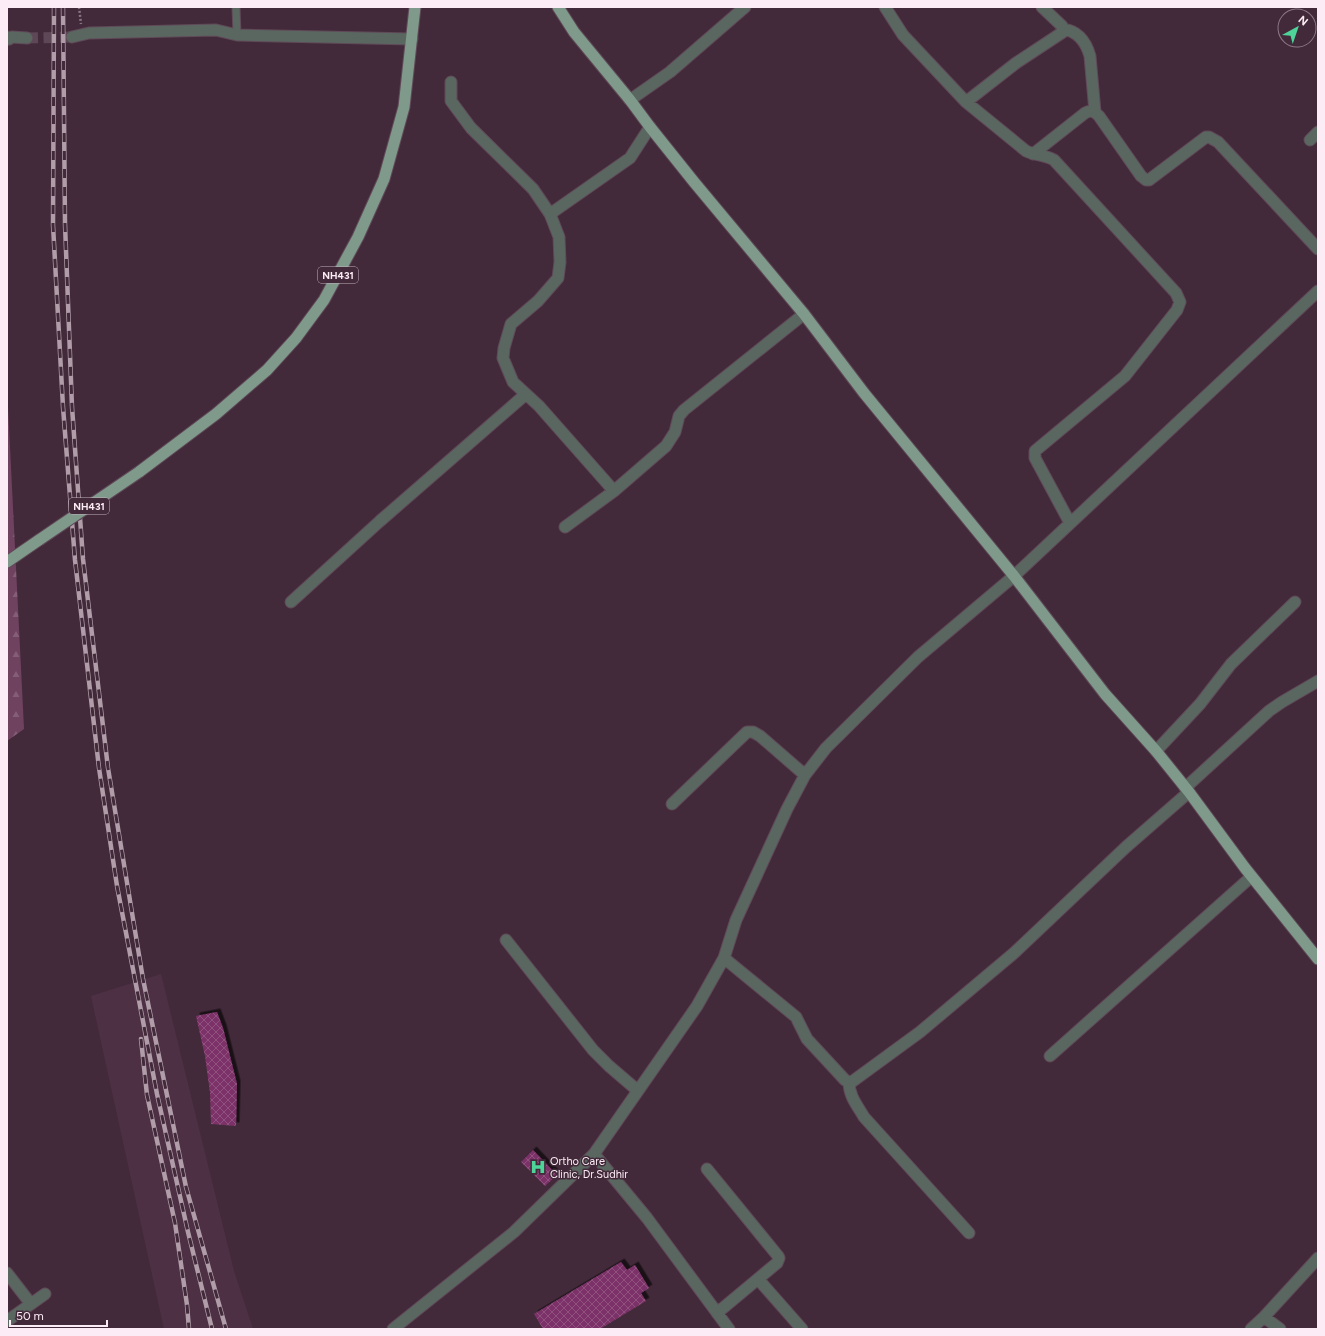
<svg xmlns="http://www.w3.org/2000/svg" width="1325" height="1336" font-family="Figtree,sans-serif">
<defs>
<pattern id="forest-firs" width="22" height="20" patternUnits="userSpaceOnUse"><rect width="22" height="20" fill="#6f4260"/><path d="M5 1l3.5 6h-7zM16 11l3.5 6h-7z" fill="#845d77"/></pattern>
<pattern id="building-cross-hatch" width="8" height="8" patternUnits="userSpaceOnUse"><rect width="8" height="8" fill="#7b3367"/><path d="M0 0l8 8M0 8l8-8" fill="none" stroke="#8f517d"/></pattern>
<filter id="shadow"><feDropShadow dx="3.5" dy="-3.5" stdDeviation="0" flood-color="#0009"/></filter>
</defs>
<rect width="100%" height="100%" fill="#422a3a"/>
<path fill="#4e3045" d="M161,974L234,1271L253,1329H164L91,996Z"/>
<path fill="url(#forest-firs)" d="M7,387L24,729L7,741Z"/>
<path fill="url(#building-cross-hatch)" filter="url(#shadow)" d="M217,1012L223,1028L237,1084L236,1126L211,1124L210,1093L205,1056L196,1016Z
M533,1150L557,1175L545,1186L521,1162Z
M621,1262L627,1270L635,1265L649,1288L641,1293L646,1301L600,1329H543L534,1314Z"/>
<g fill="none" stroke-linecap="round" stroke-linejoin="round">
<path stroke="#5e4756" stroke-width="11" stroke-dasharray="11 5.5" stroke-linecap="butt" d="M27,38L72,37"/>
<defs>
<path id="service" d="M236,7L237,35"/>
<path id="minor" d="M885,7L903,35L966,102L1026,151C1036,156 1043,154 1054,160L1176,293L1180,302L1177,310L1125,376L1035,451V458L1070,523
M1063,29C1078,31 1086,42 1090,56L1095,112
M451,82V101L471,128L533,189L550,214L559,237L560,262L558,278L538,301L511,324L504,348L503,358L513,382L539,406L614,491
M630,100L670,72L745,7
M966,102L1016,63L1063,32L1062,26L1042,7
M1310,140L1318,132
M1033,154L1085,113C1091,110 1094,111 1099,116L1141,176L1146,180H1149L1206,137H1209L1218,142L1318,249
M550,214L630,158L650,127
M565,527L614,491L666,446L675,432L679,416L684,410L804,314
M291,602L380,521L526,394
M1156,751L1200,704L1231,664L1295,602
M1185,788L1269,711L1282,702L1318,681
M672,804L747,732H753L760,736L805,775
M506,940L593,1050L609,1066L637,1090
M724,958L796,1017L807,1039L845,1080L849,1082L853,1081L920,1032L1014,953L1126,847L1189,792
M1050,1056L1251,877
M849,1082C849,1096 857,1105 864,1117L969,1233
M594,1154L647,1218L729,1329
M707,1169L778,1256L779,1258L777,1263L717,1313
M7,1273L31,1304
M758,1279L802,1329
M1264,1317L1280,1329
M7,1321L45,1294
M393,1329L514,1232L594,1154L697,1006L724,958L736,920L787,809L805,775L826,748L918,657L1014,576L1318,291
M1251,1329L1264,1317L1318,1258"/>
<path id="tertiary" d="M7,37L9,39L12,37L27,38
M72,37L89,33L216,30L237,35L412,39"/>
<path id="primary" d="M558,7L574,32L630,100L650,127L694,182L804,314L864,393L1014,576L1105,694L1156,751L1189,792L1245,868L1318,959
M139,472L216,414L267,370L296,338L324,300L358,237L384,179L404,107L415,7
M7,562L39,540"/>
</defs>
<use href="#service" stroke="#604958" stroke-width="9"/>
<use href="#minor" stroke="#604958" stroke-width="13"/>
<use href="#tertiary" stroke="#604958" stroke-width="13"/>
<use href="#primary" stroke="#604958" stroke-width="13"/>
<path stroke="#8a7583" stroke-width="2.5" stroke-dasharray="2 2" stroke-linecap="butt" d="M79,7L81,24"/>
<use href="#service" stroke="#5a6760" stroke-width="7"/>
<use href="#minor" stroke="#5a6760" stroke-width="11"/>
<use href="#tertiary" stroke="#5a6760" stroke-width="11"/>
<use href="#primary" stroke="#7f9a8b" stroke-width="11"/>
<defs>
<path id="rail" d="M54,7L53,225L63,407L75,560L99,768L117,886L157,1094L188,1232L212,1329
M63,7L65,224L72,407L83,559L108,768L143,979L186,1187L226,1329
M141,1039L147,1095L175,1223L187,1305L189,1329"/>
</defs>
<use href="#rail" stroke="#b09da9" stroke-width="4.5"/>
<use href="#rail" stroke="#422a3a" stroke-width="3" stroke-dasharray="9" stroke-linecap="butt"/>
<defs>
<path id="primary-bridge" d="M39,540L139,472"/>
</defs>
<use href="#primary-bridge" stroke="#604958" stroke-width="13" stroke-linecap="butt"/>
<use href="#primary-bridge" stroke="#7f9a8b" stroke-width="11"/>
</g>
<defs>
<symbol id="hospital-bare" viewBox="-9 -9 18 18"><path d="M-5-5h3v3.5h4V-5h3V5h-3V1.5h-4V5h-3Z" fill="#4ed399" stroke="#422a3a" stroke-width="2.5" paint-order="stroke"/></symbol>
</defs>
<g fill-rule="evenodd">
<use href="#hospital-bare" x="527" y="1156" width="22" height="22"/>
</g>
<g text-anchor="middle" stroke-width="3" stroke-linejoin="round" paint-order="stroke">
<g fill="#422a3a" stroke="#c4b2be" stroke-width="1">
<rect x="318" y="267" width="40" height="16" rx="3"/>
<rect x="69" y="498" width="40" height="16" rx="3"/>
</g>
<g font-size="10" font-weight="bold" fill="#fcecf6">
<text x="338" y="279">NH431</text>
<text x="89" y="510">NH431</text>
</g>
<g font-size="11" fill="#fcecf6" stroke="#422a3a" text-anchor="start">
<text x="550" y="1165">Ortho Care<tspan x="550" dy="13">Clinic, Dr.Sudhir</tspan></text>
</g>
</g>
<rect width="1325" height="1336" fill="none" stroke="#fcecf6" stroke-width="16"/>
<g transform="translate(1297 28) rotate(40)"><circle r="19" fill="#422a3a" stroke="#8c7885"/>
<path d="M0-3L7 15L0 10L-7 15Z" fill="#4ed399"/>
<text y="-6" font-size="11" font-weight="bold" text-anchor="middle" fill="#fcecf6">N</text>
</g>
<path d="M10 1320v6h97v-6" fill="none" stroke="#fcecf6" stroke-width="2"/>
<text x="16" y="1320" font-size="12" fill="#fcecf6" stroke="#422a3a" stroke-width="3" paint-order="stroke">50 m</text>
</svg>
